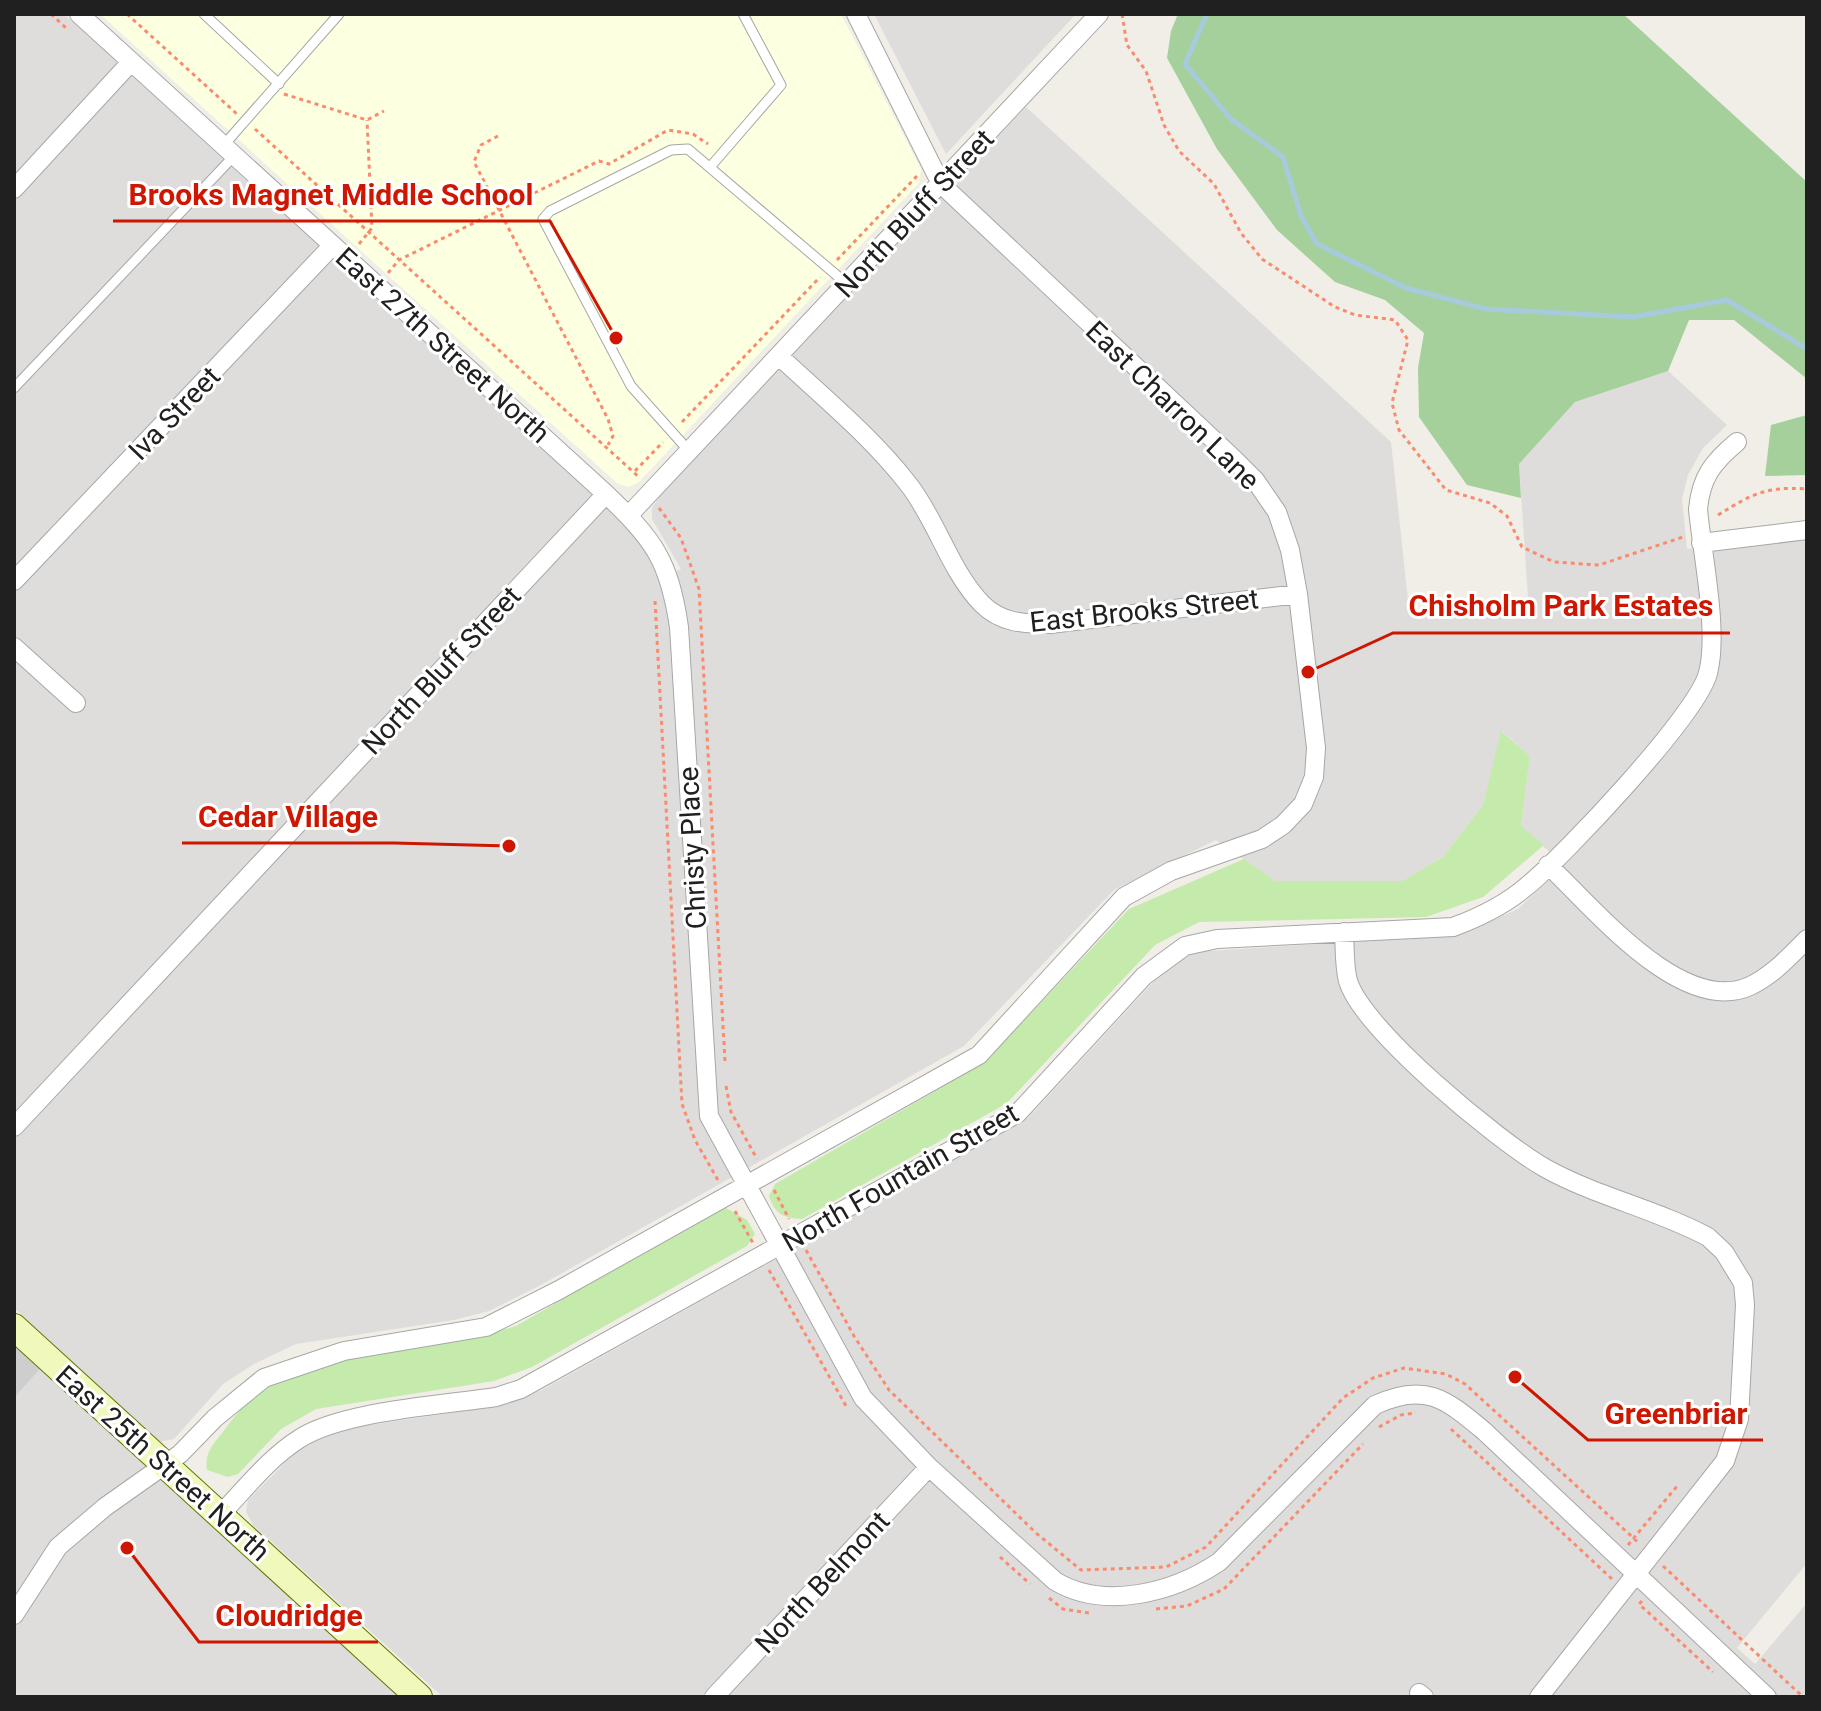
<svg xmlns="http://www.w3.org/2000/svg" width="1821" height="1711" font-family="Roboto,sans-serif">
<rect width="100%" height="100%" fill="#f0eee6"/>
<path fill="#dedddc" d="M14,14H64L629,528L647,554L659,580L681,569L652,519V508L660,496L1026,107L1391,442L1409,610L1529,612L1519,464L1575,402L1668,371L1727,425L1703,448L1688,475L1682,499L1687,549L1807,540V1563L1737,1648L1755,1664L1807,1603V1697H443L253,1525L246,1512L248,1500L293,1455L315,1441L343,1429L496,1406L540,1391L1028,1118L1155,980L1192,952L1459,935L1518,909L1564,865L1521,826L1530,756L1502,731L1483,805L1443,857L1402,881H1275L1216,840L1114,890L964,1046L541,1285L489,1311L454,1320L296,1344L254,1364L223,1384L174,1439L159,1442L14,1308Z
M874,14H1076L946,154Z
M42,1367L402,1697H14V1398Z"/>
<path fill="#fcffe0" d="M100,14H841L921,169L919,183L639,482L629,487L618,484Z"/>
<path fill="#cecece" d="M14,1341L42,1367L14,1398Z"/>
<path fill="#c4eaac" d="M1501,731L1530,756L1521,826L1544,845L1483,897L1426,917L1199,922L1155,945L1007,1103L802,1219C783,1218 775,1214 769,1196L775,1184L984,1063L1129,909L1244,859L1275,881H1402L1443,857L1483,805Z
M724,1207L747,1220L755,1234L747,1246L532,1367L494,1381L316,1409L281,1429L238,1474L228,1477L207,1470C204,1454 213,1444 223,1432C233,1418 246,1402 260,1391C319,1348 445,1349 516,1326Z"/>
<path fill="#a5cf9b" d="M1178,14H1623L1807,182V379L1734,320H1689L1668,371L1575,402L1519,464L1521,498L1467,485L1419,417L1418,368L1424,333L1385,300L1335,282L1277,230L1217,149L1167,58L1171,31Z
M1807,415V475L1765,476L1771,425Z"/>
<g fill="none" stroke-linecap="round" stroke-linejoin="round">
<path stroke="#a7cbdd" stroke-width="5" d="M1207,14L1185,64L1231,119L1283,157L1301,216L1317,244L1406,288L1486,309L1633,317L1727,300L1807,349"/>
<defs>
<path id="lane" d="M204,14L279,84
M223,146L339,14
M711,166L781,85L743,14
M14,388L234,156
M689,451L631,386L543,219L550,211L671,150L688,149L847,284"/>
<path id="street" d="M79,14L606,494C654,540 669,560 679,627L709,1116L863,1398L929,1467L1055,1581C1105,1611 1174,1592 1219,1562L1375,1405C1424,1382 1445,1398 1484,1431L1767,1697
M14,189L131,62
M779,356C823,397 872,437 909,485C937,521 950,571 982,604C1001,623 1024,624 1050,624L1298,594
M628,516L1099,14
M1701,543L1807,530
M14,581L333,245
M14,647L76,703
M1548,865C1593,907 1682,1017 1750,986C1773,975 1789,957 1807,939
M1344,932C1345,947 1344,966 1348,981C1363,1030 1498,1141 1545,1168C1597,1197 1656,1209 1708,1237L1724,1252L1743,1283L1745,1305L1739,1419L1725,1461L1539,1697
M14,1127L606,494
M220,1515C245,1489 269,1458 299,1439C342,1411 443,1405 496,1397L521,1389L1018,1113L1144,976L1185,946L1217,939L1453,927C1480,917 1505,905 1527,886C1564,856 1698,714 1708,673C1719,631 1702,554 1698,509C1701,477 1713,462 1737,442
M14,1615L58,1547L105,1507L180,1454L215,1418L264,1378L344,1351L486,1327L559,1290L979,1055L1124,897L1171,871L1262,839L1283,825L1303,804L1314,777L1316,748L1298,594L1290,550L1277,512L1255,480L1235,460L941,184L856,14
M1419,1693L1424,1697
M714,1697L929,1467"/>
<path id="secondary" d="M14,1327L419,1697"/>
</defs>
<use href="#lane" stroke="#a7a7a7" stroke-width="11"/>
<use href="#street" stroke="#a7a7a7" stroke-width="20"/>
<use href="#secondary" stroke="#607805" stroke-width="28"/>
<path stroke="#f98b6e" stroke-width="3" stroke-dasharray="4 4" stroke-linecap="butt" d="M51,14L66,28
M127,14L237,114
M1122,14L1127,45L1146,71L1164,125L1179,151L1214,184L1241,233L1262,259L1335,307L1355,315L1395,320L1408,340L1392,403L1399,430L1446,490L1490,503L1507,516L1522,547L1554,562L1599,565L1683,537
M284,94L367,120L384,111
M255,129L640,478
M498,136L481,145L474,162L608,419L613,436L608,445
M359,244L372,228L367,120
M837,260L917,176
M388,273L399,260L599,161L609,164L668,130L693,134L708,144
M682,422L820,277
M635,471L663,442
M659,508L681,538L699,589L725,1062
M1718,515C1752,494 1766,486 1807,489
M655,601L682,1104L695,1140L718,1180
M726,1086L731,1112L757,1159
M774,1190L789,1219
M735,1211L753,1243
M806,1250L854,1336L889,1390L1036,1533L1081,1570L1166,1567L1206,1547L1343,1398L1373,1378L1404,1368L1446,1374L1465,1384L1640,1544
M769,1270L846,1406
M1379,1427L1401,1415L1416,1413
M1451,1429L1612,1579
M1628,1545L1678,1485
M1000,1557L1030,1584
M1663,1566L1803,1697
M1049,1598L1063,1609L1089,1613
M1642,1601L1639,1604L1713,1672
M1156,1609L1187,1606L1224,1589L1363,1444"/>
<use href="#lane" stroke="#fff" stroke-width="9"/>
<use href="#street" stroke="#fff" stroke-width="18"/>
<use href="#secondary" stroke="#f0f9bb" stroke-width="26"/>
</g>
<g text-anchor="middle" stroke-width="6" stroke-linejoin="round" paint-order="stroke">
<g font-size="28" fill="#202020" stroke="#fff">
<text transform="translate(914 213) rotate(-47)" y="10">North Bluff Street</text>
<text transform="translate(443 345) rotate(42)" y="10">East 27th Street North</text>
<text transform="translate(1173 405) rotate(44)" y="10">East Charron Lane</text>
<text transform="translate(174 413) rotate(-46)" y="10">Iva Street</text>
<text transform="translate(1144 610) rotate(-6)" y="10">East Brooks Street</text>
<text transform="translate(441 670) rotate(-47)" y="10">North Bluff Street</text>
<text transform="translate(692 848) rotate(-93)" y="10">Christy Place</text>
<text transform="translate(900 1177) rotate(-30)" y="10">North Fountain Street</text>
<text transform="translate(163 1463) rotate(42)" y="10">East 25th Street North</text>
<text transform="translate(822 1582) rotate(-47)" y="10">North Belmont</text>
</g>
</g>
<path fill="none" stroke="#ce1601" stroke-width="3" d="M616 338L550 221H113M1308 672L1393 633H1730M509 846L394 843H182M1515 1377L1588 1440H1763M127 1548L199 1642H378"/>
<g fill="#ce1601" stroke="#fff" stroke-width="3">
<circle cx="616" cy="338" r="8"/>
<circle cx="1308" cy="672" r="8"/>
<circle cx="509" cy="846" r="8"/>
<circle cx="1515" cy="1377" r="8"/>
<circle cx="127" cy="1548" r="8"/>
</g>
<g font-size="30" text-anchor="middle" font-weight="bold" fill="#ce1601" stroke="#fff" stroke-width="6" stroke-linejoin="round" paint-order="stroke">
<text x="331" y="205">Brooks Magnet Middle School</text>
<text x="1561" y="616">Chisholm Park Estates</text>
<text x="288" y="827">Cedar Village</text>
<text x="1676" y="1424">Greenbriar</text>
<text x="289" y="1626">Cloudridge</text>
</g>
<rect width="1821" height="1711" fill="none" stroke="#202020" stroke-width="32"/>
</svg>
